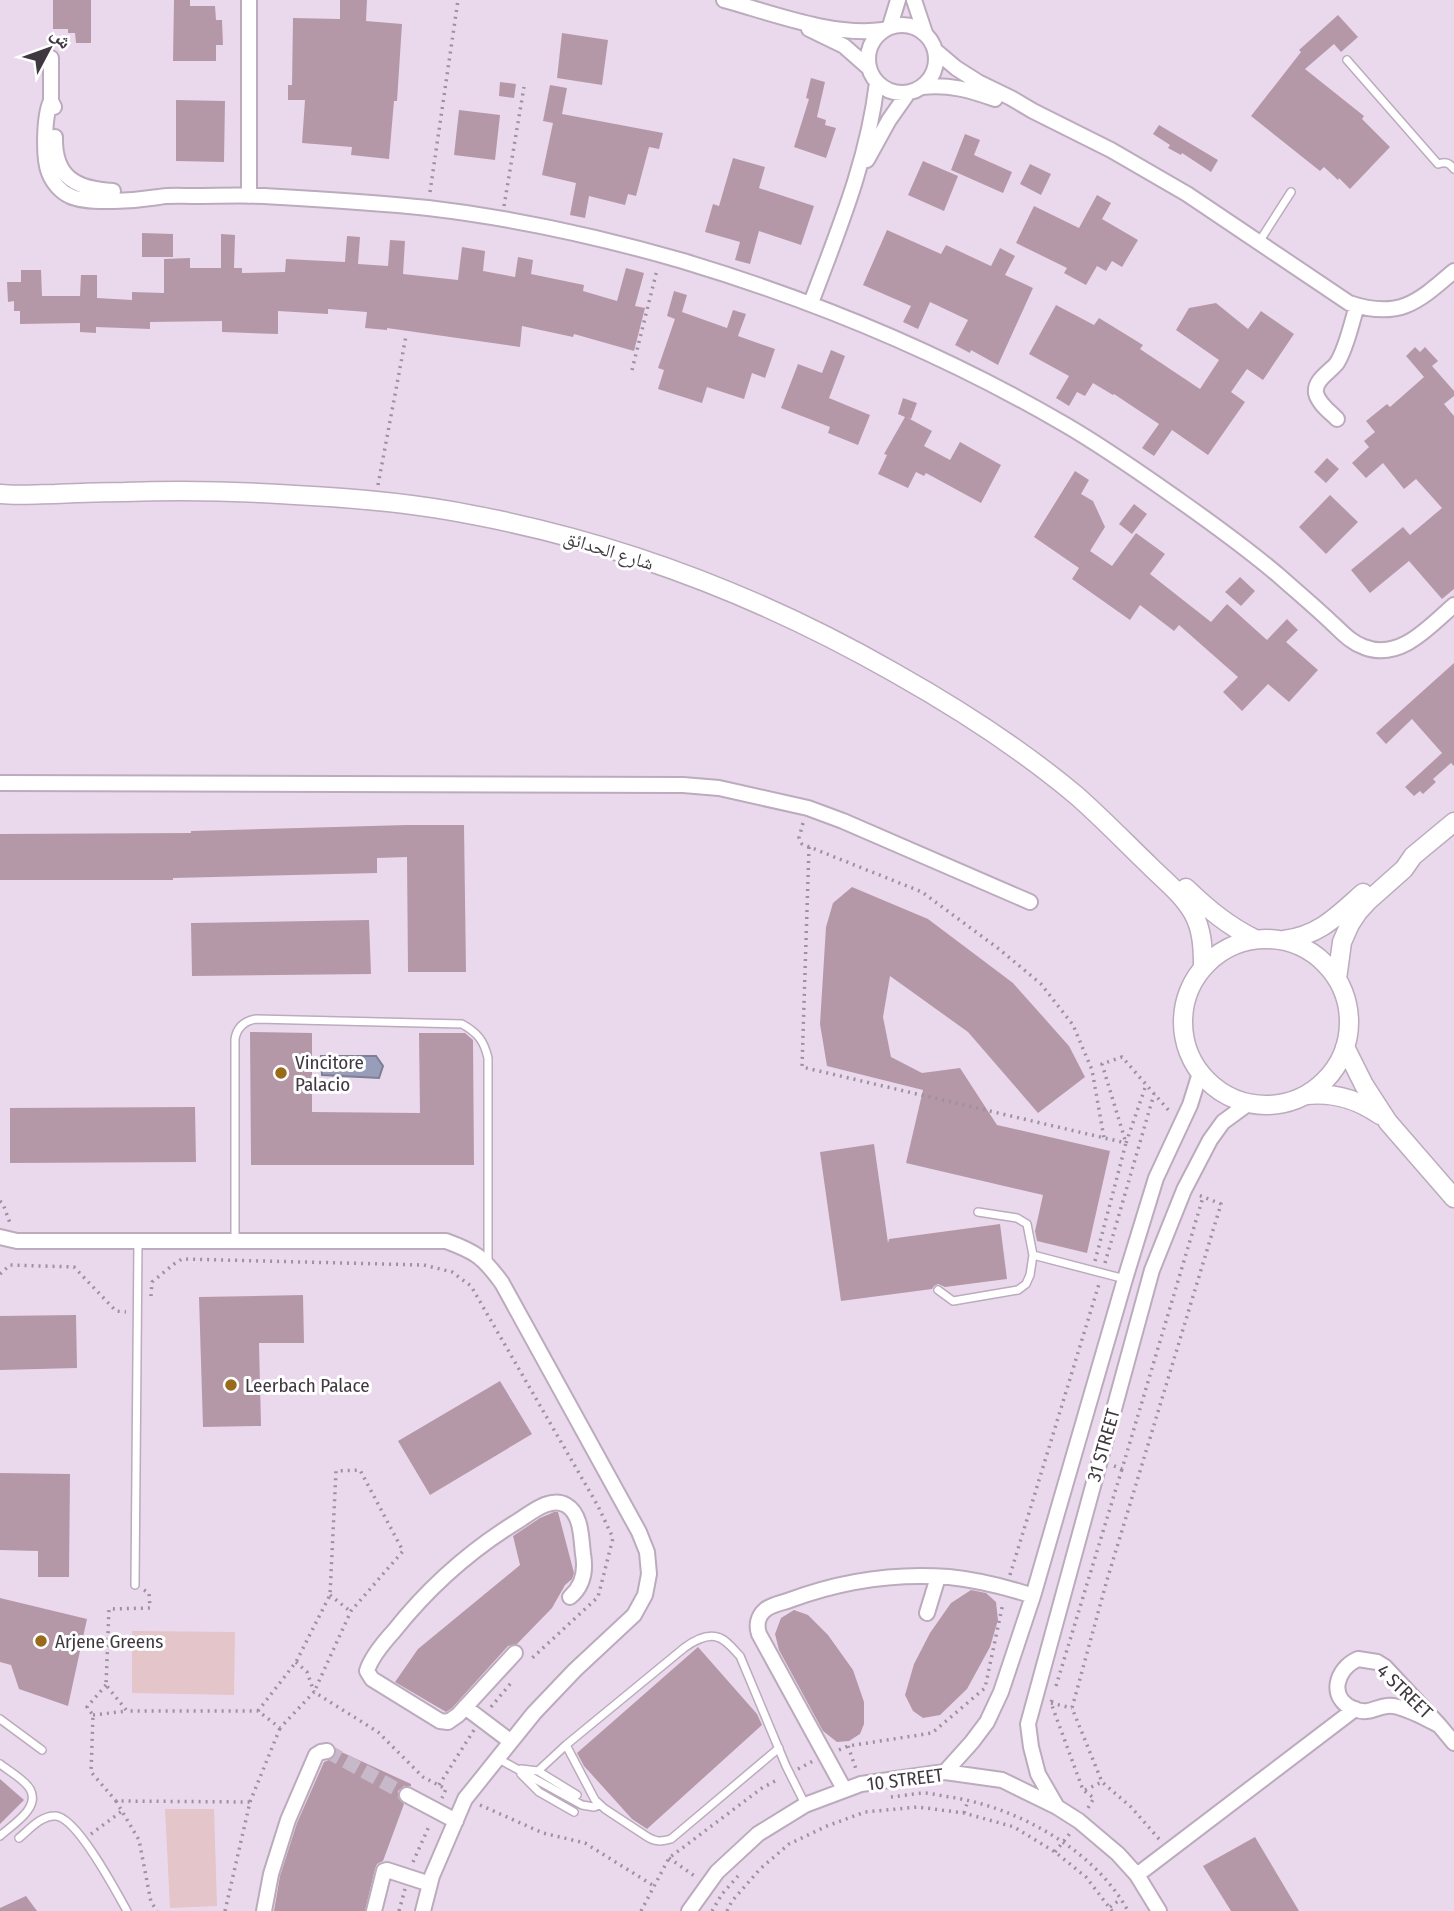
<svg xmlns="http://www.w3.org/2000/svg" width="1454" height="1911" font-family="'Fira Sans Condensed','Noto Naskh Arabic',sans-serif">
<rect width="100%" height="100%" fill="#ead9ec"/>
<path fill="#e4c5c9" d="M132,1631L235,1632L234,1695L132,1693Z
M165,1809H214L217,1906L170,1908Z"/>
<path fill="#989db9" stroke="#7d7f95" stroke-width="2" d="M321,1056H376L383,1066L379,1078L322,1075Z"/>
<path fill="#b598a8" d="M53,0H91V43H76L75,33H68V29H53Z
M174,0H190V6H215L216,20H222L223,45H216V61H173Z
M340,0H367L366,21L402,24L397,101H394L389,159L351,155L352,147L302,143L305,100H288V85H292L293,18L340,19Z
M1338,15L1358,37L1341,52L1334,44L1305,69L1364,116L1362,119L1390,147L1350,189L1339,178L1338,180L1324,167L1320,171L1251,116L1301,52L1299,50Z
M562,33L608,40L602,85L557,78Z
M811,78L825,82L817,117L826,120L825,125L836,128L826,158L794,147L809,99L806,98Z
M500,82L516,84L514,98L499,96Z
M550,85L567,88L562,114L663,133L659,149L649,147L636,196L628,194L625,205L589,196L585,218L570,215L576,183L542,175L553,123L543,121Z
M176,100L225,101L224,162L176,161Z
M459,110L500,115L495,160L454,155Z
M1159,125L1218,160L1211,172L1182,153L1181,155L1168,148L1170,145L1153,134Z
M965,134L980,140L974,155L1012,172L1003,193L951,170Z
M733,158L765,167L759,188L814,206L801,245L759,231L750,264L735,260L740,242L705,232L713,204L719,206Z
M923,161L958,176L944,211L908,195Z
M1030,164L1051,174L1041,195L1020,184Z
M1097,195L1111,203L1102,219L1138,240L1122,267L1112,261L1106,271L1097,266L1086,285L1064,273L1067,268L1016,243L1034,206L1079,228Z
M887,230L941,254L946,245L991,266L1000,248L1015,256L1005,275L1033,288L998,365L971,350L970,353L955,345L968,320L930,302L918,329L903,322L911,306L863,285Z
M142,233L173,234V257H142Z
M221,234L235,235L234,268H242V273L285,272L286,259L345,262L347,236L360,237L358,264L388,266L390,240L405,241L403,274L458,280L462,247L485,251L483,271L515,277L518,257L533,260L531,274L584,285L583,291L617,301L626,268L644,273L635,306L645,308L634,351L574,334L573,337L522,326L520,347L387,328V330L365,328L367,312L328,309V314L278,311V334L222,332V321L150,322V329L96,327V333L80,332V323L20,324V311H14V301L8,302L7,282H21V270H41L42,296H80L81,275H97V298L132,300V292L164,293V259L190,258V268H221Z
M674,291L687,295L682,312L727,328L733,310L746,314L738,336L775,349L765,378L752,373L744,399L707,387L702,403L658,389L664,370L658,368L675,319L667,316Z
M1216,303L1248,329L1261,311L1294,334L1263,380L1247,369L1231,392L1245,402L1208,455L1172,430L1154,456L1142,448L1159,424L1114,394L1113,395L1093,383L1085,396L1077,392L1069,406L1056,398L1069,376L1029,354L1056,305L1094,325L1099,318L1143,345L1140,349L1200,389L1219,360L1176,330L1189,308Z
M1415,347L1420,352L1425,347L1438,361L1432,366L1454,391V396L1444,404L1454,416V589L1442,599L1409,561L1370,593L1351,570L1403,527L1410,535L1442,508L1416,479L1404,489L1383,463L1366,478L1352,463L1369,447L1364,441L1375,432L1366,421L1387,404L1390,407L1424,377L1406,356Z
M831,350L845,356L829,398L870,415L858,445L828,433L830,427L781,408L798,364L822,373Z
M903,398L917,403L911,419L908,418L932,431L924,446L950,460L960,442L1001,465L981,503L926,473L924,476L916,472L908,488L878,474L887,455L884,454L905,417L898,414Z
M1327,458L1339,469L1326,483L1314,472Z
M1075,471L1089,480L1081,494L1093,501L1105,527L1090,551L1112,566L1136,533L1165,554L1150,574L1211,622L1227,604L1267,640L1287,619L1298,630L1286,642L1318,670L1289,702L1268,684L1242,711L1223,692L1238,677L1179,625L1174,631L1140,605L1130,620L1072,579L1079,568L1034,537Z
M1330,495L1358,522L1326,554L1299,527Z
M1134,504L1147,514L1132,534L1119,524Z
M1240,577L1255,591L1241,606L1225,592Z
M1454,663V766L1451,763L1433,779L1436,782L1423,794L1420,791L1414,796L1405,787L1442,753L1412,719L1386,744L1376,733Z
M407,825H464L466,972H408L407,857L377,858V873L173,878V880H0V834L191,833V831Z
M852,887L928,919L1013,983L1069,1046L1085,1077L1038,1113L968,1032L890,976L883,1017L891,1057L922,1073L960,1068L997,1125L1110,1151L1087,1253L1037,1241L1035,1231L1043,1195L906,1163L923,1090L827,1066L820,1024L826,927L833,903Z
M369,920L371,974L192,976L191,923Z
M250,1032L312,1033V1112L420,1113L419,1033H465L473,1040L474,1165H251Z
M195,1107L196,1162L10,1163V1108Z
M874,1144L888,1243L889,1239L1000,1224L1007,1279L945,1287L938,1284L934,1286L932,1289L841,1301L820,1152Z
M303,1295L304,1343H259L261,1426L203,1427L199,1297Z
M76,1315L77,1368L0,1370V1316Z
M500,1381L532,1434L430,1495L398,1441Z
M0,1473L70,1474L69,1577H38V1551L0,1550Z
M554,1512H558L574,1573L572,1579L565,1585L552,1608L517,1644L508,1646L452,1708L446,1712L395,1682L418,1649L520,1565L513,1536L540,1518Z
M971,1590L986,1593L996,1602L998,1620L990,1647L967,1689L940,1715L923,1718L913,1711L905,1695L914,1664L930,1633L951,1603Z
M0,1598L87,1619L68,1706L19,1689L11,1665L0,1662Z
M794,1610L808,1615L828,1635L853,1670L864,1702V1724L860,1734L849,1741L837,1742L823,1731L779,1650L775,1634L781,1618Z
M698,1647L757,1714L762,1725L647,1829L632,1819L584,1766L577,1753Z
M337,1750L411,1784V1786L403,1787L398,1791L399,1799L404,1804L383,1861L377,1864L375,1869L365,1911H274L280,1876L297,1823L324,1762L334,1758Z
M0,1779L24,1800L0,1824Z
M1255,1837L1299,1911H1231L1203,1866Z
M26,1896L37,1911H0V1908Z"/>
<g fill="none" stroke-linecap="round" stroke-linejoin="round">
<path stroke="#c8b9ca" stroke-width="14" stroke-dasharray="14 7" stroke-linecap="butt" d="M327,1751L407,1795"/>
<defs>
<path id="service" d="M1347,60L1438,164C1446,161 1449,163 1454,169
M1259,242L1291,192
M235,1241V1039C237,1027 244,1021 256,1019L462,1024C478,1033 484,1041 488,1058V1263
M1033,1255L1125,1279
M938,1290L953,1301L1018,1290L1026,1284L1030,1275L1033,1255L1027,1224L1017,1218L978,1212
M135,1585L138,1242
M0,1719L42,1750
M566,1745L595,1800L605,1809L646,1836C655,1842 661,1842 671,1839L779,1748
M497,1758L582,1805L594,1807L599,1805
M0,1764C9,1771 24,1779 30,1789C41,1808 12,1825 0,1836
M521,1769L538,1771L577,1795
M538,1771L566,1745L684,1648C692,1642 706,1634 717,1637C726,1639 734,1650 740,1656L786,1766L805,1804
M521,1774L539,1792L574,1812
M19,1838C29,1830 41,1815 56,1816C77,1818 116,1891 127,1911"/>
<path id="minor" d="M249,0V196
M724,0C772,13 833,37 883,30
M914,0L925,33
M868 59a34 34 0 1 1 68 0a34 34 0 1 1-68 0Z
M890,26L898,0
M809,29L844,46L869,68
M936,51L956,68L978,82L1011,98L1033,111L1111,150L1187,194L1349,303C1399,320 1418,302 1454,271
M51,58V101L54,107
M922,87C949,84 970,90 995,99
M51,101C44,115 43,158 49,173C53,183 61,192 70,196C89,205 139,200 159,197C170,195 181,196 192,196C216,196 241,195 265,196C319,199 374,202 428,208C514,218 600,237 683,261C816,301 944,354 1064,424C1104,447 1142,474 1179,500C1213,524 1246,548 1277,574C1295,590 1314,606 1332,623C1342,632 1350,642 1364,647C1400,661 1429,627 1454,605
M55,137C54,178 77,189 113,191
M867,160L889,120L908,93
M811,303C838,231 868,160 877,82
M1337,419C1330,412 1318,403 1316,393C1314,380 1330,372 1337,363C1347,347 1351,324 1357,306
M0,783L683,785L719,788L808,808L843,821L1030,902
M0,1237L17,1241H446C476,1252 483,1257 502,1283L639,1532L647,1552L649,1574L645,1595L634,1615L575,1670L534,1713L465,1799L432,1876L423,1911
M927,1613L938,1577
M515,1653L458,1715L448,1722L440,1721L372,1679L367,1671C371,1657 384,1642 394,1631C429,1587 469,1551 518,1521C531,1513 550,1496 566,1505C582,1514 581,1539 583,1554C586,1571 583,1586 570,1597
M1358,1659L1377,1662L1385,1667L1439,1725C1426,1719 1401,1704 1387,1706C1375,1707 1369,1715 1354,1709C1328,1699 1335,1669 1358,1659Z
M465,1707L510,1741
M1439,1725L1454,1743
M945,1772L972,1742L987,1722L1001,1692L1033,1596L1125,1279L1156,1178L1190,1105L1200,1073
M844,1789L759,1634C756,1625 758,1616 765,1610C772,1604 782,1603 790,1600C841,1581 896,1573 949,1577C978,1580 1006,1587 1033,1596
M407,1795L456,1821
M1057,1807L1038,1774L1031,1747L1028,1724L1152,1270L1184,1190L1210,1140L1223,1122L1249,1103
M1137,1875L1355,1709
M264,1911L271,1874L288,1820L316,1755L321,1752L327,1751
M374,1911L384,1871L387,1870L430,1884
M689,1911L717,1872L758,1834L805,1805L861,1784L945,1772L1002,1780L1057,1807L1079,1821L1118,1854L1137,1875L1159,1911"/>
<path id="tertiary" d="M0,494C18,496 36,494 55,494C78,493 101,492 124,492C181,490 238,491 295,495C355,498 414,503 473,515C621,543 764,598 895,673C959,709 1020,748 1077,796C1103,819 1126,843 1151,867C1165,881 1183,895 1193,913C1202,929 1203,947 1203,966
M1186,888C1208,909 1228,926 1255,939
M1183 1022a83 83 0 1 1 166 0a83 83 0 1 1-166 0Z
M1284,940C1320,935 1337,916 1363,893
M1337,979L1342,942L1350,924L1358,912L1368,901L1404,869L1413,856L1454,822
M1345,1047L1364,1085L1388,1122L1454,1198
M1306,1095C1334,1092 1357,1099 1380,1115"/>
</defs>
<use href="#service" stroke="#bbabbd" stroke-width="10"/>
<use href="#minor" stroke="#bbabbd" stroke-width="18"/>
<use href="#tertiary" stroke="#bbabbd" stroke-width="21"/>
<path stroke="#9d919f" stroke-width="3.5" stroke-dasharray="2 5" stroke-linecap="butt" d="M430,192L458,0
M504,206L524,87
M632,370L657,270
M378,485L406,336
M803,823L799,838L802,844L922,892L999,949L1041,984L1073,1025L1092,1070L1104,1138
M809,847L802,1067L1126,1143L1146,1085
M0,1201L3,1204L10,1223
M1095,1261L1126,1143L1102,1064L1122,1057L1171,1113
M1105,1263L1154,1094
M0,1274L10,1265L74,1267L116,1311L126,1312
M151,1296L152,1282L174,1264L182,1259L424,1265L452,1272L471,1286L598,1506L613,1538L598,1597L529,1661
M1114,1466L1122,1469L1203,1197
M1010,1575L1099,1284
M144,1590L149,1593L150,1608L109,1609L106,1685L127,1711H258L280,1728L314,1692L378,1732L423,1777L446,1789L442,1798
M330,1595L350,1611
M296,1662L307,1672L314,1692
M106,1685L87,1707L93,1715L91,1772L116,1801L250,1802
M1056,1686L1122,1469
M1052,1700L1051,1703L1083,1790L1094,1798L1088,1808
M1051,1703L1072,1708
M491,1707L511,1683
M258,1711L296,1662L330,1595L336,1471L360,1470L403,1551L351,1611L314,1692
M93,1715L127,1711
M848,1746L856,1769
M839,1750L848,1746L932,1733L985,1688L1003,1603
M798,1769L813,1761
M439,1785L474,1730
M1085,1790L1102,1782
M891,1797C901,1796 912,1794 923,1793C932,1793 941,1796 950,1797C1017,1807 1095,1850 1128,1911
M116,1801L139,1840L151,1902L157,1911
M480,1805L543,1833L585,1843L654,1886
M964,1813L968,1800
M91,1834L122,1811
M1159,1839L1131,1807L1102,1782L1072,1708L1107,1580L1221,1204L1196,1194
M1055,1852L1071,1832
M669,1858L696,1877
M413,1862L430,1824
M1110,1907L1121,1899
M225,1911L250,1802L280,1728
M399,1911L405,1889
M641,1911L669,1858L762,1788L779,1779
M712,1911L722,1894L738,1876
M727,1911L732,1901L760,1869L789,1844L827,1826L865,1812L918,1807L964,1813L1014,1827L1055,1852L1086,1877L1112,1911"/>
<use href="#service" stroke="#fff" stroke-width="7"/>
<use href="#minor" stroke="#fff" stroke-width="14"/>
<use href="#tertiary" stroke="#fff" stroke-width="18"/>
</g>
<g fill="#986a1a" stroke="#fff" stroke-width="2.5">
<circle cx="281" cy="1073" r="7"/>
<circle cx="231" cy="1385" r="7"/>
<circle cx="41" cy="1641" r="7"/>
</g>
<g text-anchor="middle" stroke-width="6" stroke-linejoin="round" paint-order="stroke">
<g font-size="19" fill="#3f3840" stroke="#fff">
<text transform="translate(609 550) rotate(17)" y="7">شارع الحدائق</text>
<text transform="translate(1103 1445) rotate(-74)" y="7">31 STREET</text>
<text transform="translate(1405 1691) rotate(44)" y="7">4 STREET</text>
<text transform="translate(905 1779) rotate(-7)" y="7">10 STREET</text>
</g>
<g font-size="19" fill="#3f3840" stroke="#fff" text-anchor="start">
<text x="295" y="1069">Vincitore<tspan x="295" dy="22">Palacio</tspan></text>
<text x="245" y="1392">Leerbach Palace</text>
<text x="55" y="1648">Arjene Greens</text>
</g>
</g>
<g transform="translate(49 49) rotate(49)" stroke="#ffffff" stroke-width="5" paint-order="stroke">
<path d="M0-5L12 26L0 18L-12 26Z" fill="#3f3840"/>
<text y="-10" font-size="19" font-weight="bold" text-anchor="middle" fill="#3f3840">ش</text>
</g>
</svg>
